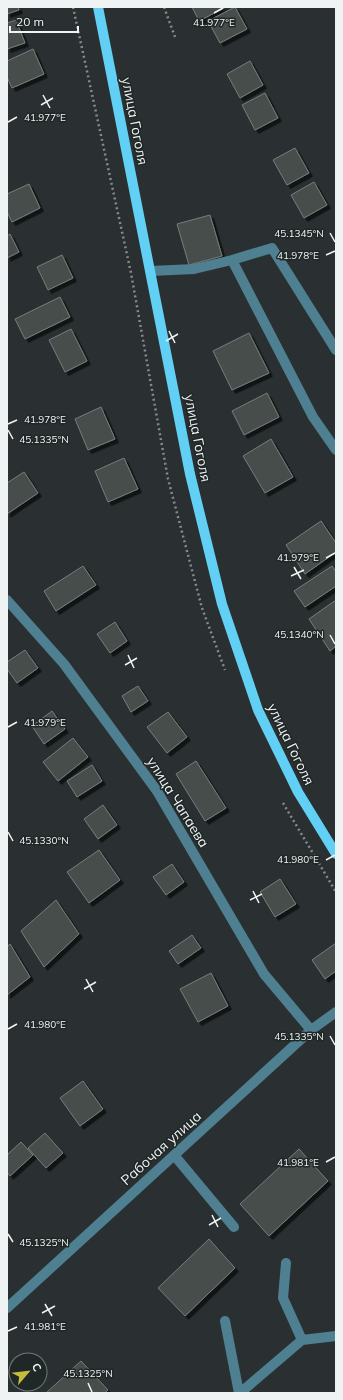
<svg xmlns="http://www.w3.org/2000/svg" width="343" height="1400" font-family="Mulish,sans-serif">
<defs>
<filter id="shadow"><feDropShadow dx="3.5" dy="3.5" stdDeviation="0" flood-color="#0009"/></filter>
</defs>
<rect width="100%" height="100%" fill="#2a3031"/>
<path fill="#464d4c" stroke="#767e7c" filter="url(#shadow)" d="M7,7H18L19,10L7,14Z
M192,7H226L199,21Z
M235,7L247,29L220,43L208,21Z
M16,20L25,43L7,49V23Z
M33,49L44,74L12,88L7,77V61Z
M250,61L263,85L240,98L227,74Z
M265,93L278,118L255,130L242,105Z
M295,148L309,173L287,185L273,160Z
M314,182L327,205L304,218L291,195Z
M29,184L40,208L12,222L7,212V194Z
M210,215L222,256L189,265L177,224Z
M10,234L19,252L7,258V236Z
M62,255L73,278L48,290L37,267Z
M60,297L70,317L25,339L15,319Z
M71,329L87,361L65,372L49,340Z
M249,333L269,373L232,390L213,351Z
M267,393L279,417L244,435L232,411Z
M101,407L115,439L88,450L75,419Z
M271,439L293,477L265,493L243,456Z
M124,458L138,489L108,502L95,471Z
M24,472L38,493L7,514V483Z
M321,521L336,543V552L305,574L286,545Z
M83,566L96,585L56,611L44,591Z
M332,566L336,572V586L305,607L294,591Z
M336,600V646L330,651L309,619Z
M115,622L127,641L110,653L97,634Z
M25,650L38,668L17,683L7,669V662Z
M138,686L148,701L131,712L122,696Z
M52,711L65,729L44,744L32,726Z
M168,712L187,737L167,753L147,727Z
M73,738L88,757L58,781L43,762Z
M196,761L226,808L205,821L176,774Z
M92,765L102,781L77,797L67,781Z
M103,805L117,825L98,839L84,819Z
M99,850L120,880L89,903L67,872Z
M172,864L184,882L166,895L153,877Z
M280,879L296,904L275,917L260,892Z
M56,900L79,934L44,967L21,931Z
M192,935L201,948L178,964L169,951Z
M336,943V971L325,979L312,960Z
M10,944L30,977L7,995V947Z
M211,973L228,1006L198,1022L180,989Z
M83,1081L103,1109L80,1126L60,1098Z
M45,1133L63,1153L46,1168L28,1148Z
M21,1142L33,1155L10,1176L7,1172V1155Z
M299,1149L328,1181L269,1236L240,1204Z
M209,1239L235,1268L185,1316L158,1288Z
M81,1361L108,1390L105,1393H46Z"/>
<g fill="none" stroke-linecap="round" stroke-linejoin="round">
<path stroke="#868b8c" stroke-width="2.5" stroke-dasharray="2 3" stroke-linecap="butt" d="M73,7L131,273L168,479L202,608L225,670
M164,7L175,37
M283,803L336,892"/>
<path stroke="#4e8091" stroke-width="10" d="M232,260L313,417L336,450
M151,271L194,269L232,260L272,248L336,350
M7,600L64,664L157,791L264,974L311,1030
M174,1155L234,1227
M286,1263L283,1298L302,1340
M7,1308L311,1030L336,1012
M225,1321L239,1393
M240,1393L302,1340L336,1336"/>
<path stroke="#61d0f4" stroke-width="10" d="M98,7L190,474L222,604L258,710L298,792L336,854"/>
</g>
<path fill="none" stroke="#eff3f3" stroke-width="1.5" d="M214,13L223,8M43,95L50,108M41,105L53,98M8,122L17,117M330,233L335,242M326,255L335,251M169,331L175,343M166,341L178,334M8,424L17,420M8,430L13,439M326,558L335,553M294,567L301,579M291,576L304,570M330,635L335,644M128,655L134,668M125,665L137,658M8,727L17,722M8,832L13,841M326,860L335,855M253,891L259,903M250,900L262,894M86,979L93,992M84,989L96,982M8,1029L17,1024M330,1036L335,1045M326,1162L335,1157M212,1215L218,1227M209,1225L221,1218M8,1234L13,1242M45,1304L52,1316M42,1313L55,1306M8,1331L17,1327M88,1383L92,1392"/>
<g text-anchor="middle" stroke-width="3" stroke-linejoin="round" paint-order="stroke">
<g font-size="14" fill="#eff3f3" stroke="#202727">
<text transform="translate(135 121) rotate(79)" y="5">улица Гоголя</text>
<text transform="translate(198 438) rotate(79)" y="5">улица Гоголя</text>
<text transform="translate(291 744) rotate(64)" y="5">улица Гоголя</text>
<text transform="translate(178 802) rotate(58)" y="5">улица Чапаева</text>
<text transform="translate(161 1148) rotate(-42)" y="5">Рабочая улица</text>
</g>
</g>
<g font-size="10" text-anchor="middle" fill="#eff3f3" stroke="#202727" stroke-width="3" stroke-linejoin="round" paint-order="stroke">
<text x="214" y="26">41.977°E</text>
<text x="45" y="121">41.977°E</text>
<text x="299" y="237">45.1345°N</text>
<text x="298" y="259">41.978°E</text>
<text x="45" y="423">41.978°E</text>
<text x="44" y="443">45.1335°N</text>
<text x="298" y="561">41.979°E</text>
<text x="299" y="638">45.1340°N</text>
<text x="45" y="726">41.979°E</text>
<text x="44" y="844">45.1330°N</text>
<text x="298" y="863">41.980°E</text>
<text x="45" y="1028">41.980°E</text>
<text x="299" y="1040">45.1335°N</text>
<text x="298" y="1166">41.981°E</text>
<text x="44" y="1246">45.1325°N</text>
<text x="45" y="1330">41.981°E</text>
<text x="88" y="1377">45.1325°N</text>
</g>
<rect width="343" height="1400" fill="none" stroke="#eff3f3" stroke-width="16"/>
<g transform="translate(28 1372) rotate(62)"><circle r="19" fill="#202727" stroke="#737979"/>
<path d="M0-3L7 15L0 10L-7 15Z" fill="#c6bc3c"/>
<text y="-6" font-size="11" font-weight="bold" text-anchor="middle" fill="#eff3f3">С</text>
</g>
<path d="M10 26v6h68v-6" fill="none" stroke="#eff3f3" stroke-width="2"/>
<text x="16" y="26" font-size="12" fill="#eff3f3" stroke="#202727" stroke-width="3" paint-order="stroke">20 m</text>
</svg>
